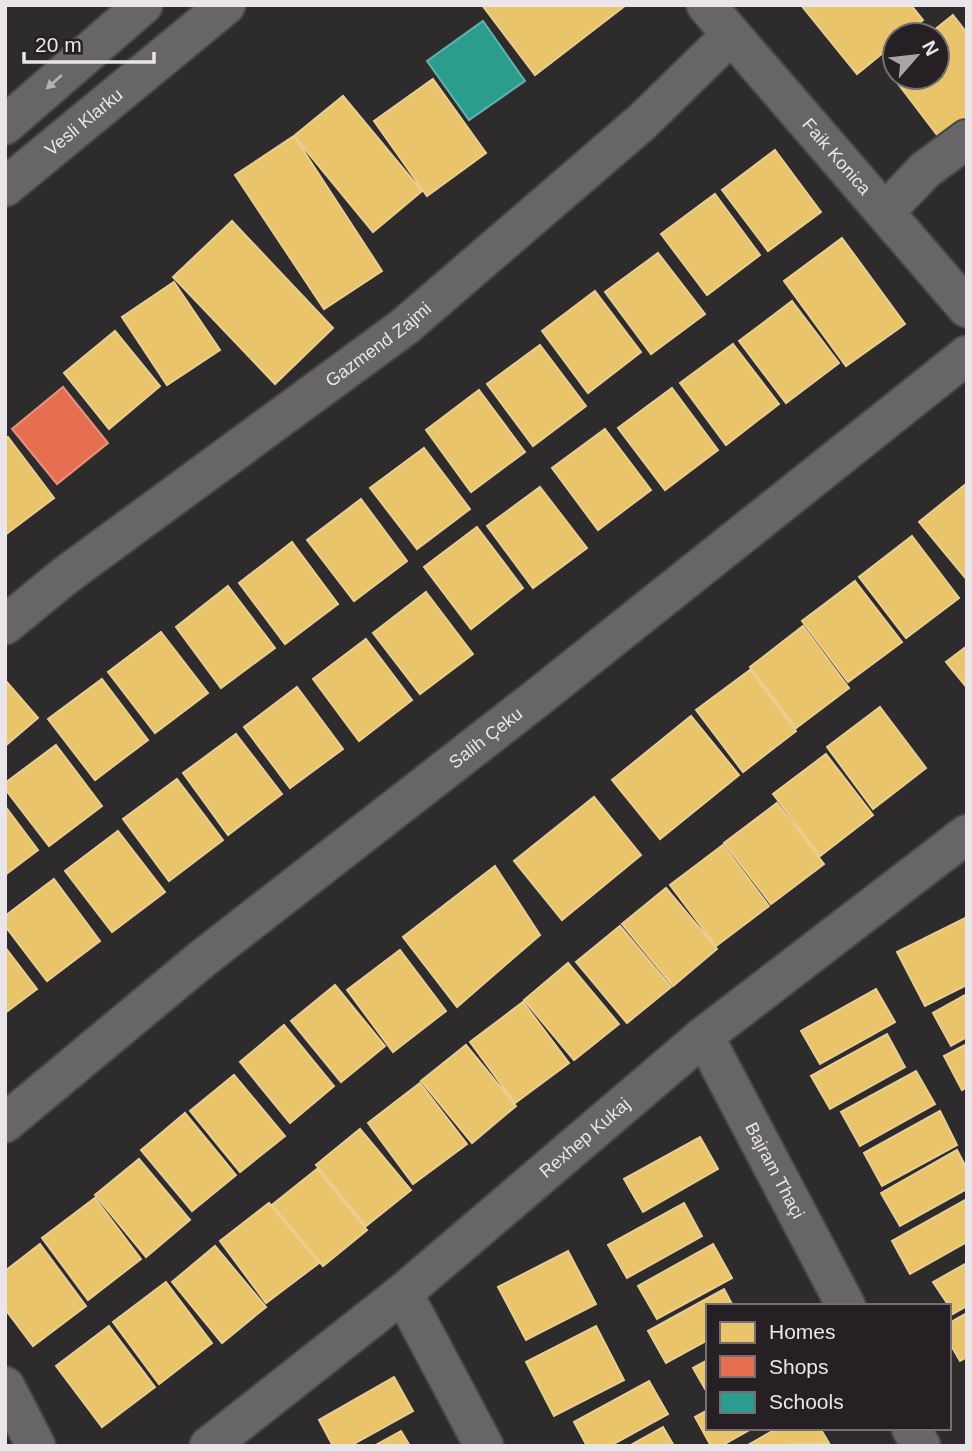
<svg xmlns="http://www.w3.org/2000/svg" width="972" height="1451" font-family="Helvetica,sans-serif">
<rect width="100%" height="100%" fill="#2e2b2d"/>
<path fill="#e9c46a" stroke="#e9ce90" stroke-width="2" d="M482,5H626L535,75Z
M801,5H911L923,20L905,35H895V43L857,74Z
M953,15L967,33V120L941,140L886,68L895,61V77H937V35H928Z
M433,79L486,153L427,196L374,121Z
M343,96L422,191L373,232L294,136Z
M294,136L382,271L324,309L235,175Z
M775,150L821,212L768,251L722,190Z
M715,194L760,255L707,295L661,234Z
M232,221L333,328L275,384L173,277Z
M842,238L905,324L846,366L784,281Z
M658,253L705,314L651,354L605,292Z
M174,282L220,350L167,385L122,317Z
M595,291L641,352L588,393L542,331Z
M792,301L839,363L786,403L739,341Z
M115,331L160,386L109,429L64,373Z
M733,344L779,404L726,445L680,383Z
M540,345L586,406L533,446L487,384Z
M672,388L718,450L665,490L618,428Z
M479,390L525,452L471,492L426,430Z
M605,429L651,490L598,530L552,468Z
M8,437L54,498L5,535V438Z
M424,448L470,509L417,549L370,488Z
M967,483V580L919,522Z
M540,487L587,548L533,588L487,526Z
M361,499L407,561L354,601L307,540Z
M477,527L523,588L471,629L424,567Z
M912,536L959,598L906,638L859,577Z
M292,542L338,604L285,644L239,583Z
M855,581L902,642L848,682L802,621Z
M228,586L275,648L221,688L176,627Z
M426,592L473,654L420,694L373,633Z
M803,626L849,688L796,728L750,667Z
M161,632L208,693L155,733L108,672Z
M366,639L412,700L359,741L313,679Z
M967,646V688L946,662Z
M750,670L796,731L743,772L696,710Z
M102,679L148,740L95,780L48,719Z
M5,680L38,718L5,746Z
M297,687L343,749L290,788L244,727Z
M880,707L926,768L873,809L827,747Z
M691,716L739,775L660,839L612,780Z
M236,734L282,794L228,835L183,773Z
M56,745L102,806L49,846L5,789V783Z
M826,754L873,815L820,856L773,794Z
M177,779L223,840L169,881L123,819Z
M594,797L641,855L562,920L514,861Z
M777,803L824,864L771,904L724,843Z
M5,806L38,850L5,875Z
M118,831L165,892L112,932L65,871Z
M723,845L769,906L716,946L670,885Z
M495,866L540,935L457,1007L403,937Z
M54,879L100,941L47,981L5,926V916Z
M666,888L717,949L673,986L622,924Z
M967,917V985L925,1006L897,952Z
M620,926L671,987L627,1023L576,962Z
M5,947L37,989L5,1013Z
M400,950L446,1011L393,1052L347,990Z
M568,963L619,1024L574,1060L524,1000Z
M335,985L385,1046L341,1082L291,1021Z
M876,989L895,1022L820,1064L801,1031Z
M967,994V1037L951,1046L933,1013Z
M523,1002L569,1063L515,1103L470,1042Z
M284,1025L334,1086L290,1123L240,1062Z
M887,1034L905,1067L830,1109L811,1076Z
M967,1044V1087L962,1090L944,1056Z
M466,1045L516,1106L472,1143L421,1081Z
M916,1071L935,1104L860,1146L841,1112Z
M234,1075L285,1136L240,1172L190,1111Z
M420,1083L467,1144L413,1184L368,1123Z
M940,1111L957,1145L882,1186L864,1153Z
M185,1113L236,1175L192,1211L141,1150Z
M360,1129L411,1190L366,1226L316,1165Z
M700,1137L718,1169L643,1212L624,1179Z
M957,1150L967,1169V1189L900,1226L881,1193Z
M139,1159L190,1220L146,1257L95,1195Z
M317,1169L367,1230L323,1266L272,1205Z
M95,1198L141,1259L88,1300L42,1238Z
M967,1199V1242L910,1274L892,1241Z
M269,1203L319,1263L266,1303L220,1241Z
M684,1203L702,1236L627,1278L608,1245Z
M40,1244L86,1306L33,1346L5,1309V1271Z
M713,1244L732,1278L657,1319L638,1286Z
M215,1246L266,1307L222,1343L172,1282Z
M568,1251L596,1304L526,1340L498,1287Z
M967,1263V1306L951,1315L949,1306L933,1282Z
M166,1282L212,1343L159,1384L113,1322Z
M724,1289L733,1306H708V1340L666,1363L648,1331Z
M967,1313V1357L960,1361L949,1342V1323Z
M109,1326L155,1387L102,1427L56,1366Z
M596,1326L624,1380L554,1416L526,1362Z
M708,1360V1394L693,1368Z
M394,1377L413,1411L350,1446H333L319,1420Z
M649,1381L668,1414L610,1446H587L574,1422Z
M708,1410V1428H753L721,1446H711L695,1417Z
M663,1427L674,1446H629Z
M778,1428H820L829,1443L746,1446Z
M401,1431L410,1446H374Z"/>
<path fill="#e76f51" stroke="#e8927e" stroke-width="2" d="M63,387L108,443L57,484L12,429Z"/>
<path fill="#2a9d8f" stroke="#63b3aa" stroke-width="2" d="M483,21L525,81L469,120L427,61Z"/>
<g fill="none" stroke-linecap="round" stroke-linejoin="round">
<defs>
<g id="minor">
<path id="s1" d="M706,5L967,308"/>
<path d="M885,212L925,170L967,139"/>
<path id="s2" d="M5,625L66,575L404,327L643,121L730,36"/>
<path id="s3" d="M704,1036L846,1306"/>
<path id="s4" d="M5,1123L202,959L532,702L967,355"/>
<path d="M403,1293L484,1446"/>
<path d="M5,1386L36,1446"/>
<path d="M911,1428L921,1446"/>
<path id="s5" d="M209,1446L403,1293L704,1036L967,834"/>
</g>
<g id="secondary">
<path d="M5,125L143,5"/>
<path id="s6" d="M5,187L226,5"/>
</g>
</defs>
<use href="#minor" stroke="#484648" stroke-width="42"/>
<use href="#secondary" stroke="#484648" stroke-width="42"/>
<use href="#minor" stroke="#686567" stroke-width="38"/>
<use href="#secondary" stroke="#686567" stroke-width="38"/>
</g>
<defs><path id="oneway-solid" d="M-6-.8H1V-3.2L6.5 0L1 3.2V.8H-6Z" transform="scale(1.75)"/></defs>
<use fill="#b5b2b4" href="#oneway-solid" transform="translate(54 82) rotate(138)"/>
<g text-anchor="middle" stroke-width="7" stroke-linejoin="round" paint-order="stroke">
<g font-size="18" fill="#e9e5e8" stroke="#262024">
<text dy="6" stroke="none"><textPath href="#s6" startOffset="102">Vesli Klarku</textPath></text>
<text dy="6" stroke="none"><textPath href="#s1" startOffset="200">Faik Konica</textPath></text>
<text dy="6" stroke="none"><textPath href="#s2" startOffset="467">Gazmend Zajmi</textPath></text>
<text dy="6" stroke="none"><textPath href="#s4" startOffset="616">Salih Çeku</textPath></text>
<text dy="6" stroke="none"><textPath href="#s5" startOffset="486">Rexhep Kukaj</textPath></text>
<text dy="6" stroke="none"><textPath href="#s3" startOffset="152">Bajram Thaçi</textPath></text>
</g>
</g>
<rect width="972" height="1451" fill="none" stroke="#e9e5e8" stroke-width="14"/>
<rect x="706" y="1304" width="245" height="126" fill="#262024" stroke="#746f72" stroke-width="2"/>
<rect x="720" y="1322" width="35" height="21" fill="#e9c46a" stroke="#746f72" stroke-width="2"/>
<text x="769" y="1339" font-size="21" fill="#e9e5e8">Homes</text>
<rect x="720" y="1356" width="35" height="21" fill="#e76f51" stroke="#746f72" stroke-width="2"/>
<text x="769" y="1374" font-size="21" fill="#e9e5e8">Shops</text>
<rect x="720" y="1392" width="35" height="21" fill="#2a9d8f" stroke="#746f72" stroke-width="2"/>
<text x="769" y="1409" font-size="21" fill="#e9e5e8">Schools</text>
<g transform="translate(916 56) rotate(62)"><circle r="33" fill="#262024" stroke="#746f72" stroke-width="2"/>
<path d="M0-5L12 26L0 18L-12 26Z" fill="#a8a4a7"/>
<text y="-10" font-size="19" font-weight="bold" text-anchor="middle" fill="#e9e5e8">N</text>
</g>
<path d="M24 52v10h130v-10" fill="none" stroke="#e9e5e8" stroke-width="3.5"/>
<text x="35" y="52" font-size="21" fill="#e9e5e8" stroke="#262024" stroke-width="5" paint-order="stroke">20 m</text>
</svg>
